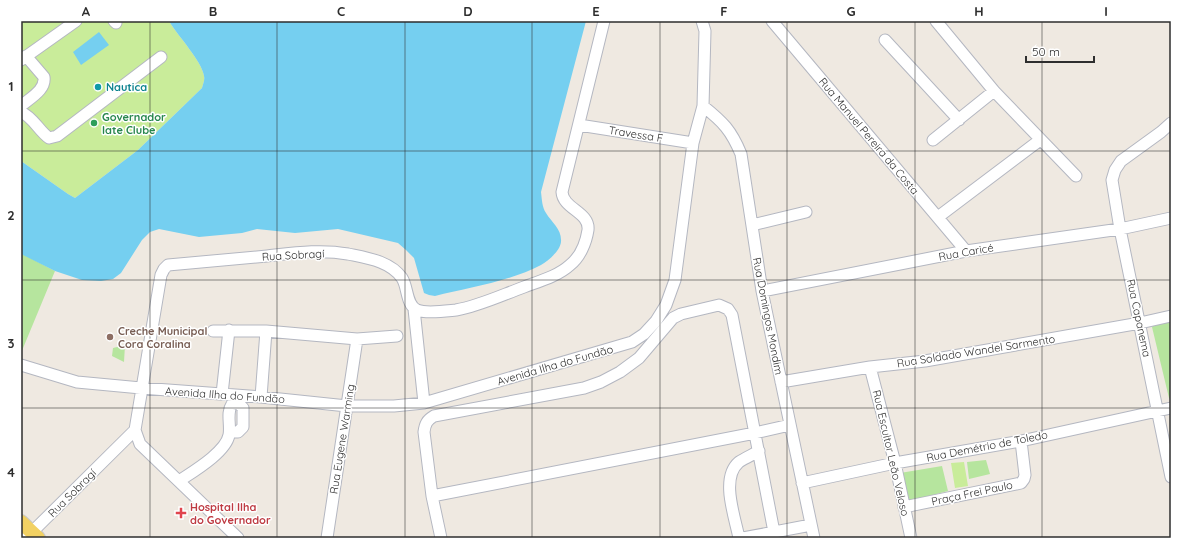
<svg xmlns="http://www.w3.org/2000/svg" width="1192" height="559" font-family="Quicksand,sans-serif">
<rect width="100%" height="100%" fill="#efe9e1"/>
<path fill="#b6e59e" d="M21,253L55,271L21,353Z
M1171,320V400L1169,398L1152,327L1155,322Z
M125,345L124,362L112,356L113,348Z
M986,460L990,474L969,479L967,462Z
M942,466L948,491L910,501L900,473Z"/>
<path fill="#c9ec9a" d="M21,21H169C177,35 202,61 204,76C205,80 203,84 202,88L138,150L75,198L68,194L21,161Z
M964,462L968,486L955,488L951,463Z"/>
<path fill="#75cff0" d="M169,21H586L541,192C542,200 542,207 546,213C552,223 562,229 561,242C560,251 548,261 541,265C511,281 468,288 435,296L429,295L424,293L414,258L406,250L398,243L338,229L295,233L257,229L242,233L199,237L159,229L150,232L142,240L121,273L113,279L101,281L82,280L55,271L23,255L21,253V161L68,194L75,198L138,150L202,88C203,84 205,80 204,76C202,61 177,35 169,21Z
M99,32L109,45L81,65L73,52Z"/>
<g fill="none" stroke-linecap="round" stroke-linejoin="round">
<defs>
<path id="minor" d="M114,21L116,23
M772,21L966,251
M936,21L994,91L1076,176
M885,40L959,120
M21,60L76,21
M21,106C30,98 46,90 44,77L26,56
M703,106C723,122 731,130 741,154L762,291L814,538
M21,112C33,117 39,131 49,138L57,136L161,57
M1171,123L1161,132L1121,161L1115,170L1112,180L1120,229L1171,477
M579,125L693,143
M933,140L994,91
M938,217L1040,140
M752,225L806,212
M762,291L966,251L1120,229L1171,218
M414,309L424,403
M213,331H266L357,339L397,336
M21,365L77,382L141,388L261,397L347,406H394L424,403L632,342L644,334L656,321L666,305L675,280L693,143L703,106L705,31L702,21
M870,367L895,463L911,538
M781,382L870,367L925,361L1140,323L1171,316
M222,394L229,330
M261,397L266,331
M135,430L140,444L238,538
M179,481C194,471 226,452 229,435C231,425 226,413 232,404L238,403L243,408V427L238,432H230
M802,483L895,463L1021,441L1171,408
M432,496L755,433L790,425
M904,507L1021,483L1024,479L1025,475L1021,441
M26,538L135,430L161,275L164,269L168,265C201,262 234,259 267,256C294,253 321,249 348,254C367,258 390,261 402,278C408,287 406,305 417,310C426,314 446,311 456,310C479,306 502,295 524,287C540,281 558,276 570,265C580,257 586,243 588,230C590,212 563,209 562,192L604,21
M327,538L357,339
M441,538L432,496L424,432C425,424 427,420 434,416L584,388L601,382L620,372L639,358L673,318L681,314L719,305L728,309L732,315L774,532
M739,538C735,517 720,478 739,462C745,458 752,455 759,451
M743,538L811,525"/>
<path id="major" d="M21,522L38,538"/>
</defs>
<use href="#minor" stroke="#b4b7c1" stroke-width="13"/>
<use href="#major" stroke="#c9c9c9" stroke-width="16"/>
<use href="#minor" stroke="#fff" stroke-width="11"/>
<use href="#major" stroke="#f2d163" stroke-width="14"/>
</g>
<path fill="none" stroke="#2e2e2e" stroke-width="1" stroke-opacity="0.55" d="M150,21V538M277,21V538M405,21V538M532,21V538M660,21V538M787,21V538M915,21V538M1042,21V538M21,151H1171M21,280H1171M21,408H1171"/>
<circle fill="#0f9aa8" stroke="#fff" stroke-width="1.5" cx="98" cy="87" r="4"/>
<circle fill="#2e9e5b" stroke="#fff" stroke-width="1.5" cx="94" cy="123" r="4"/>
<circle fill="#8d6e63" stroke="#fff" stroke-width="1.5" cx="110" cy="337" r="4"/>
<path fill="#e0444e" stroke="#fff" stroke-width="1.5" d="M179 507h4v4h4v4h-4v4h-4v-4h-4v-4h4z"/>
<g text-anchor="middle" stroke-width="3" stroke-linejoin="round" paint-order="stroke">
<g font-size="11" font-weight="bold" fill="#0d838f" stroke="#fff" text-anchor="start">
<text x="106" y="91">Nautica</text>
</g>
<g font-size="11" font-weight="bold" fill="#27864d" stroke="#fff" text-anchor="start">
<text x="102" y="121">Governador<tspan x="102" dy="13">Iate Clube</tspan></text>
</g>
<g font-size="11" fill="#2e2e2e" stroke="#fff">
<text transform="translate(636 134) rotate(9)" y="4">Travessa F</text>
<text transform="translate(869 136) rotate(50)" y="4">Rua Manuel Pereira da Costa</text>
<text transform="translate(966 252) rotate(-10)" y="4">Rua Caricé</text>
<text transform="translate(293 255) rotate(-3)" y="4">Rua Sobragí</text>
<text transform="translate(768 316) rotate(79)" y="4">Rua Domingos Mondim</text>
<text transform="translate(1139 318) rotate(78)" y="4">Rua Capanema</text>
<text transform="translate(976 351) rotate(-9)" y="4">Rua Soldado Wandel Sarmento</text>
<text transform="translate(555 365) rotate(-16)" y="4">Avenida Ilha do Fundão</text>
<text transform="translate(225 395) rotate(4)" y="4">Avenida Ilha do Fundão</text>
<text transform="translate(342 439) rotate(-81)" y="4">Rua Eugene Warming</text>
<text transform="translate(987 446) rotate(-11)" y="4">Rua Demétrio de Toledo</text>
<text transform="translate(891 453) rotate(77)" y="4">Rua Escultor Leão Veloso</text>
<text transform="translate(72 493) rotate(-45)" y="4">Rua Sobragí</text>
<text transform="translate(972 493) rotate(-12)" y="4">Praça Frei Paulo</text>
</g>
<g font-size="11" font-weight="bold" fill="#785e54" stroke="#fff" text-anchor="start">
<text x="118" y="335">Creche Municipal<tspan x="118" dy="13">Cora Coralina</tspan></text>
</g>
<g font-size="11" font-weight="bold" fill="#be3a42" stroke="#fff" text-anchor="start">
<text x="190" y="511">Hospital Ilha<tspan x="190" dy="13">do Governador</tspan></text>
</g>
</g>
<rect width="1192" height="559" fill="none" stroke="#ffffff" stroke-width="44"/>
<path d="M1026 56v6h68v-6" fill="none" stroke="#2e2e2e" stroke-width="2"/>
<text x="1032" y="56" font-size="12" fill="#2e2e2e" stroke="#ffffff" stroke-width="3" paint-order="stroke">50 m</text>
<rect x="22" y="22" width="1148" height="515" fill="none" stroke="#2e2e2e" stroke-width="1.5"/>
<g font-size="13" text-anchor="middle" font-weight="bold" fill="#2e2e2e">
<text x="86" y="16">A</text>
<text x="213" y="16">B</text>
<text x="341" y="16">C</text>
<text x="468" y="16">D</text>
<text x="596" y="16">E</text>
<text x="724" y="16">F</text>
<text x="851" y="16">G</text>
<text x="979" y="16">H</text>
<text x="1106" y="16">I</text>
<text x="11" y="91">1</text>
<text x="11" y="220">2</text>
<text x="11" y="348">3</text>
<text x="11" y="477">4</text>
</g>
</svg>
